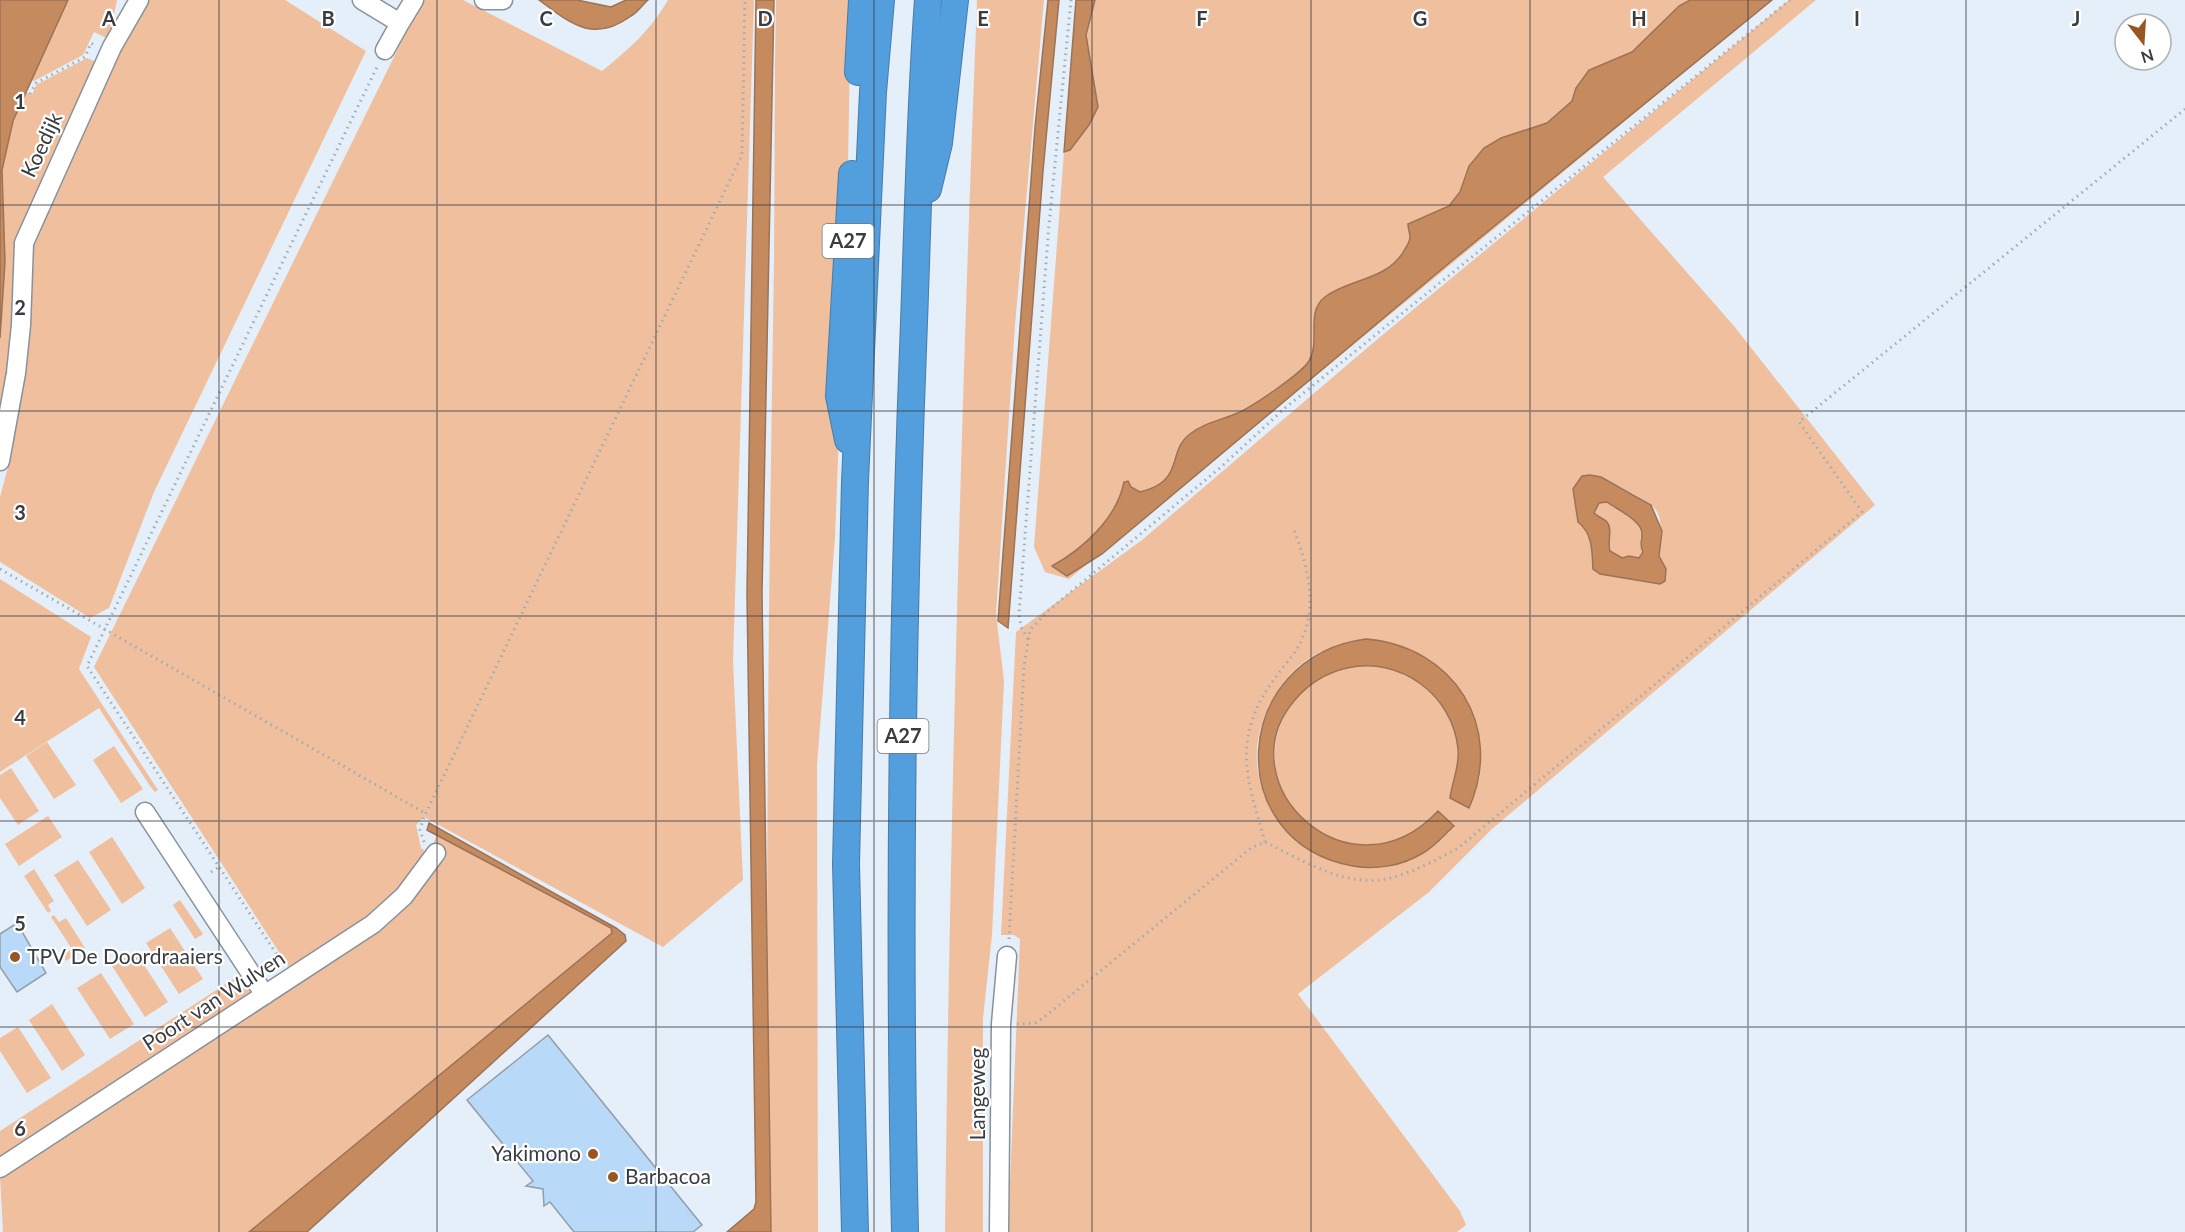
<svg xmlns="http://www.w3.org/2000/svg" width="2185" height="1232" font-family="Lato,sans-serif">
<rect width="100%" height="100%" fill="#e4eff9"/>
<path fill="#f0bf9e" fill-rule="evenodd" d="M68,0H117L109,39L94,32L83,55L34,81L31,80Z
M145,0H285L366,51L154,492L109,608L90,618L0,562V497L8,467L26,364L30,241L119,45Z
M422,0H463L602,71C628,50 651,30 668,0H754L733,661L743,880L663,947L424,817L416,825L421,848L428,853L414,873L377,912L290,969L94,667Z
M776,0H851L847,219L835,538L817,765L818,1232H771L770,1215C764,898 769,580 774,263C775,175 774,87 776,0Z
M977,0H1044L1015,325L996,614L1004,681L992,935L983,1018V1232H945C950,821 961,411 977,0Z
M1081,0H1772L1069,579L1045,572L1034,547L1064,152L1068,150Z
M1789,0H1816L1603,177L1734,326L1875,505L1492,829L1429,892L1298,994L1460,1211L1466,1225L1457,1232H1008L1020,939L1014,935H1001L1016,632L1142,540L1380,337ZM1601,477C1615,484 1639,496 1650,504C1668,517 1657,540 1659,557C1660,566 1661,574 1660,584L1600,574L1593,569L1592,545L1576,508V498ZM1352,641L1465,700L1480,776L1469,807L1450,798C1452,782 1460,766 1458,749C1453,695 1403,661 1352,667C1331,669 1310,681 1297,697C1223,787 1350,904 1438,811L1387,866L1278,819C1272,804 1261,787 1258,772C1251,731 1273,686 1305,661C1318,651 1336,646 1352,641Z
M87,58L98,63L20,236L15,326L0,434V338L5,262L2,170L13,121L26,92L32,95L36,85Z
M1607,502L1636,522L1642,534L1640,539L1643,552L1639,558L1629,556L1622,558L1610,551C1603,527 1621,533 1594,514L1599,503Z
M0,579L91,637L79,669L158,790L155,792L150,786L99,708L0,772Z
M47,742L76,785L54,799L26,756Z
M114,746L143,789L121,803L93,760Z
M11,768L39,811L18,825L0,798V775Z
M48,816L62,837L19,866L5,844Z
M437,835L612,928V933L249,1232H3L0,1175L424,883L445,852L433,844Z
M112,837L145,888L122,904L89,852Z
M78,860L111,910L87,926L54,875Z
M34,869L54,901L48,905L51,911L48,913L24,876Z
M180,900L203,934L195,939L173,905Z
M54,915L59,922L66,918L85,948L66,961L63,955L72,949L51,917Z
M170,928L203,979L179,994L146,943Z
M135,951L168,1002L145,1017L112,966Z
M244,972L253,991L250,996L0,1159V1131Z
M101,973L134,1024L110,1039L77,988Z
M52,1004L85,1055L62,1071L29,1020Z
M18,1027L51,1078L27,1093L0,1051V1038Z"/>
<path fill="#c68a5f" stroke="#9c7356" stroke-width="1.5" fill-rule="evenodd" d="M0,0H68L13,121L2,170L5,262L0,338Z
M539,0H577L611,7L626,0H648C642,5 638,12 631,16C593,44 570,23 539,0Z
M756,0H774L762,593L771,1232H727L754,1209L756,1202L747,594Z
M1048,0H1059L1043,171L1008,628L998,621L1035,127Z
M1076,0H1095L1086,35L1098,107L1089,125L1070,150L1064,152Z
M1690,0H1772L1454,259L1102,554L1067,576L1052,566C1083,549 1117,518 1124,482L1128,481L1131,487L1140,492C1186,481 1166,452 1190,434C1205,422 1223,420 1240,412C1254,405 1301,374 1309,361C1321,341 1305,312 1325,297C1350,278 1388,281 1405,249C1407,246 1410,241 1410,237C1410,233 1408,229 1408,224L1449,206L1460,192L1469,166L1484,148L1501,138L1547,123L1572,101L1576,88L1589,70L1632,52L1679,6Z
M1590,475L1601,477L1651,505L1662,531L1659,556L1666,569L1665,581L1660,584L1600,574L1593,569C1592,551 1593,534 1578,522L1573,489L1582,476ZM1607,502C1616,509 1642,520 1642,534C1642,542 1639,543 1643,552L1639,558L1629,556L1622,558L1610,551C1607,542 1613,529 1607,522C1604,519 1597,516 1594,513L1599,503Z
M1366,639C1453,646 1505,726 1469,808L1450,798C1452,782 1460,766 1458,749C1453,695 1400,656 1347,668C1325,673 1308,684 1294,701C1224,785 1351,904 1438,811L1454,826C1444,835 1434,847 1423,853C1402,866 1376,870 1353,866C1220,842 1230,657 1366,639Z
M429,823L616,928L625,935L626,941L307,1232H249L612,933L611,928L427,830Z"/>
<path fill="#b8d9f8" stroke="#949ea7" stroke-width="1.5" d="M17,923L46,973L17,992L0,967V934Z
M548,1035L702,1225L693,1232H574L550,1202L544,1206L543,1189L526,1186L533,1181L467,1100Z"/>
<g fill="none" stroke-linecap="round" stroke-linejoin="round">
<defs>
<path id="minor" d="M362,0L400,23L385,50
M484,0H503
M400,23L414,0
M0,461L16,373L21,325L24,243L112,47L139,0
M145,812L265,995
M0,1168L373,924L404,896L436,853
M999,1232L1001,1024L1007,956"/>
<path id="highway" d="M858,72L862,0
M928,189L939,143L955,0
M848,440L839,396L852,174
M855,1232L846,864L855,481L873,92L881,0
M905,1232C898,929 902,625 914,322C918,214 920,107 928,0"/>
</defs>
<use href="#minor" stroke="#88929b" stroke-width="21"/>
<use href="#highway" stroke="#4a7ca6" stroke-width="28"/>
<path stroke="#a2abb2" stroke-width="3" stroke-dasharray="1.5 4.5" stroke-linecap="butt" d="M30,94L36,83L85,57L91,43L94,45
M0,569L425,813
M1028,639L1021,627L1019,613L1049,225L1071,0
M424,842L420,830L424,817L742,155L745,0
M1265,842C1254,801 1238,764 1252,721C1260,695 1276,677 1292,656C1321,617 1310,572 1294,530
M211,872L219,867
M1009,939L1024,666L1030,630L1049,610L1221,467L1285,408L1790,0
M283,964L87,666L378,65
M1017,1024L1035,1023L1043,1018L1251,848L1265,842C1304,861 1351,892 1397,876C1418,870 1437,859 1457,849L1862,512L1799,422L2185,109"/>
<use href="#minor" stroke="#fff" stroke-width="18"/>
<use href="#highway" stroke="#539edd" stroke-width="26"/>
</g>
<path fill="none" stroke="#393d41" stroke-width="1.5" stroke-opacity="0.55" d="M219,0V1232M437,0V1232M656,0V1232M874,0V1232M1092,0V1232M1311,0V1232M1530,0V1232M1748,0V1232M1966,0V1232M0,205H2185M0,411H2185M0,616H2185M0,821H2185M0,1027H2185"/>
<g fill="#975622" stroke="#fff" stroke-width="2">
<circle cx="15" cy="957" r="6"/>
<circle cx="593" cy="1154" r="6"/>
<circle cx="613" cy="1177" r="6"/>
</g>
<g text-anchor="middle" stroke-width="4.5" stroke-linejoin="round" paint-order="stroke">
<g fill="#fff" stroke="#74777a" stroke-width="1.5">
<rect x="822.5" y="224" width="51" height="34" rx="4.5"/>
<rect x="877.5" y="719" width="51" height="34" rx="4.5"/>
</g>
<g font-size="20" font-weight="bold" fill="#393d41">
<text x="848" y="248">A27</text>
<text x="903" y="743">A27</text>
</g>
<g font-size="21" fill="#393d41" stroke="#fff">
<text transform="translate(42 145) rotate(-65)" y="7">Koedijk</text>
<text transform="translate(214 1001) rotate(-33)" y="7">Poort van Wulven</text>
<text transform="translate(978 1094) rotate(-90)" y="7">Langeweg</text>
</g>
<g font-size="21" fill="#393d41" stroke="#fff" text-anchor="start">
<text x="27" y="964">TPV De Doordraaiers</text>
<text x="581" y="1161" text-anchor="end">Yakimono</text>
<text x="625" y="1184">Barbacoa</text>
</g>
</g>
<g font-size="20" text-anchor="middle" font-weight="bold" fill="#393d41" stroke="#fff" stroke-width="4.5" stroke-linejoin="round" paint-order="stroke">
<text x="109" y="26">A</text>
<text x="328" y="26">B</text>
<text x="546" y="26">C</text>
<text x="765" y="26">D</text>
<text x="983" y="26">E</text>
<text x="1202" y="26">F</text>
<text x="1420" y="26">G</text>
<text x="1639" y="26">H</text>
<text x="1857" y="26">I</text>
<text x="2076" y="26">J</text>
<text x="20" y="109">1</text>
<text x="20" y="315">2</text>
<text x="20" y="520">3</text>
<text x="20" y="725">4</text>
<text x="20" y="931">5</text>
<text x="20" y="1136">6</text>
</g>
<g transform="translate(2143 42) rotate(163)"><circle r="28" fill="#ffffff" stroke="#b0b1b3" stroke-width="1.5"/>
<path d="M0-4.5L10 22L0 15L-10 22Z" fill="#975622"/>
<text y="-9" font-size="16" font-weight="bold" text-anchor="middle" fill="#393d41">N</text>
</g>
</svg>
